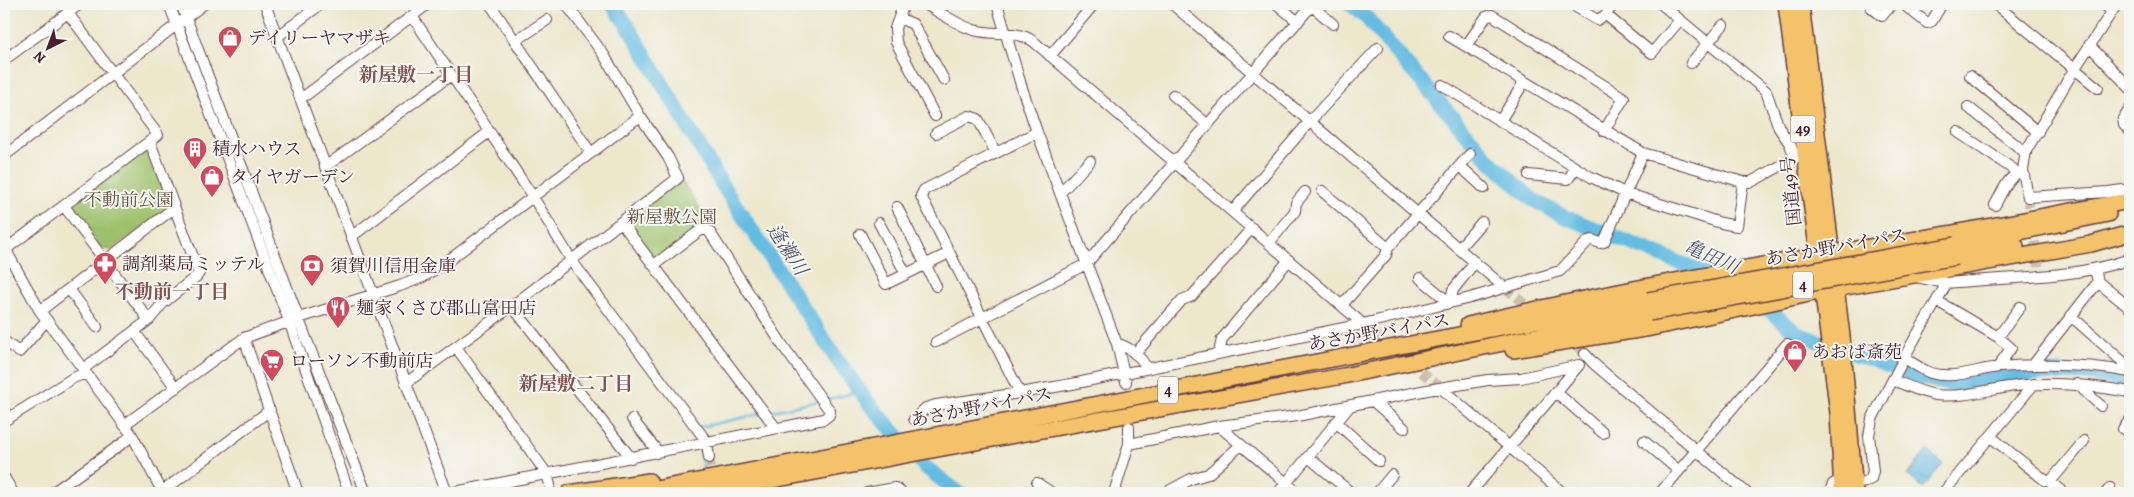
<svg xmlns="http://www.w3.org/2000/svg" width="2134" height="497" font-family="Alegreya,'Noto Serif JP',serif">
<defs>
<pattern id="water-ripples" width="26" height="14" patternUnits="userSpaceOnUse" patternTransform="scale(1.25)"><rect width="26" height="14" fill="#65bce2"/><path d="M2 4q2-2 4 0t4 0M15 11q2-2 4 0t4 0" fill="none" stroke="#5598b7"/></pattern>
</defs>
<rect width="100%" height="100%" fill="#f6f6f2"/>
<filter id="ink" filterUnits="userSpaceOnUse"><feTurbulence type="fractalNoise" baseFrequency=".02" numOctaves="2"/><feDisplacementMap in="SourceGraphic" scale="10" xChannelSelector="R" yChannelSelector="G"/><feConvolveMatrix kernelMatrix="1 2 1 2 8 2 1 2 1" color-interpolation-filters="sRGB"/></filter>
<filter id="wash" filterUnits="userSpaceOnUse"><feTurbulence type="fractalNoise" baseFrequency=".0096" numOctaves="4" result="noise"/><feDisplacementMap in="SourceGraphic" scale="20" xChannelSelector="R" yChannelSelector="G"/><feGaussianBlur stdDeviation="1.12" result="paint"/><feColorMatrix in="noise" values="0 0 0 0 0 0 0 0 0 0 0 0 0 0 0 0 0 1.4 0 .05"/><feComposite in="paint" operator="in"/></filter>
<g filter="url(#wash)">
<rect width="100%" height="100%" fill="#ede7cc"/>
<path fill="#9dc16b" stroke="#74704b" d="M142,152L150,155L169,203V208L111,250L102,249L75,212L74,205Z
M680,178L709,222L654,262L624,222Z"/>
<path fill="url(#water-ripples)" stroke="#586e86" d="M604,4H621L644,55Z
M1927,450L1943,464L1923,488L1907,475Z"/>
<g fill="none" stroke-linecap="round" stroke-linejoin="round">
<path stroke="#65bce2" stroke-width="2.5" d="M825,400L846,395L860,390
M768,412L819,401
M700,427L760,414
M699,446L705,475"/>
<path stroke="#65bce2" stroke-width="15" d="M612,4L628,26L721,183L838,361L871,406L924,466L959,493
M1350,4L1365,16L1490,161L1533,200L1563,216L1715,277
M1755,298L1798,334L1923,378L1953,385L2012,374L2066,373L2088,374L2130,381"/>
</g>
</g>
<g filter="url(#ink)">
<g fill="none" stroke-linecap="round" stroke-linejoin="round">
<path stroke="#ccbfac" stroke-width="10" stroke-dasharray="10 5" stroke-linecap="butt" d="M2028,197L2040,276
M1505,288L1534,312
M1363,324L1442,389
M1567,338L1585,354
M709,458L713,482"/>
<defs>
<path id="minor" d="M169,4L289,321L349,493
M181,4L306,338L366,493
M265,4L447,493
M490,4L591,153
M904,4L895,28L896,42L935,116
M925,4C941,13 957,25 974,30C994,36 1015,29 1033,41L1363,324
M997,4L1021,85L1037,132L1117,344L1126,382
M1172,4L1505,288
M1277,4L1298,22
M1613,4L1606,15L1652,53L1679,21
M1661,4L1766,91L1779,128L1790,144L1795,158
M1903,4L1927,23L1932,21L1942,4
M1995,4L2098,88
M2103,4L2112,11
M2117,4L2075,68L2026,151L2023,170L2028,197L2108,192L2130,189
M1312,6L1333,24
M1576,7L1597,20L1606,15
M1871,7L1882,16L1892,4
M412,16L533,197L572,261L707,442L709,458
M899,18L913,24L944,80
M1449,36L1643,153L1743,182H1751L1795,158L1806,155
M277,37L321,4
M515,41L547,20
M2089,45L2130,88
M1466,46L1486,17L1492,15L1624,98L1604,131
M1050,56L1094,4
M4,60L80,4
M1691,63L1723,25
M1970,76L2038,132
M1524,82L1500,121L1591,177L1625,193L1721,223L1737,226L1743,182
M1442,85L1500,121
M1173,95L1208,125
M300,97L306,95L428,4
M1968,107L2026,153
M2130,109L2123,119L2124,125L2130,131
M1958,132L2013,169L2016,173
M936,133L969,116L978,119L996,153
M4,156L204,4
M1460,166L1484,188
M325,167L451,75
M1529,175L1568,179L1575,169
M1322,191L1388,248
M1060,193L1090,161
M1995,205C2001,195 2009,173 2022,172
M64,206L149,320L83,369
M897,207L936,286
M1233,211L1310,121L1378,48
M621,222L776,428
M879,223L906,274
M860,234L886,284L949,253
M351,237L489,132
M4,240L9,256L40,311L132,435L163,493
M1269,243L1295,211L1296,203L1305,192
M1459,248L1482,222
M6,249L158,135L68,13
M1916,277L1947,283
M1420,278L1444,298L1446,304
M2098,282L2130,308
M69,289L97,327
M1937,301L1998,337L2011,348L1998,367
M1450,303L1453,290L1475,262
M1342,305L1386,255L1388,248L1470,154
M512,306L631,458
M40,311L174,208
M2071,316L2130,368
M149,320L163,303L197,276L199,273L150,142
M134,331L176,388
M1998,337L2020,307
M244,338L298,493
M4,341L19,352L47,320
M936,342L1086,264L1313,4
M1117,344C1127,345 1143,358 1146,368
M456,347L547,474L550,485
M1219,353L1222,339L1289,260
M1135,354L1182,300L1192,296L1252,228
M1585,354L1594,364L1747,493
M1904,358C1913,363 1922,370 1931,373C1954,380 1977,369 2000,367C2043,363 2088,364 2130,372
M2033,365L2098,282L2095,269
M1893,380C1906,385 1922,393 1936,395C1963,398 1990,389 2016,386C2055,381 2092,385 2130,392
M406,383L512,306L678,178L668,157L640,116L604,55L566,4
M2077,384L2101,406
M1442,389L1563,493
M1556,392L1603,433
M1020,393L921,196L924,190L1037,132
M1374,402L1404,428
M632,419L655,448L656,453
M914,419L926,408L936,405L1020,393L1072,384L1363,324L1470,298L1560,271L1588,241L1592,240L1600,243L1604,242L1643,153
M4,421L73,378L86,373
M1336,422L1379,461
M124,425L244,338L299,318L400,286L423,277L445,263L640,116
M1219,426L1298,493
M2123,429L2130,420
M1991,437L2046,481L2050,482L2064,493
M1644,441L1679,471
M1129,444L1219,426L1297,416L1427,390L1488,380L1521,378L1579,365L1470,493
M1308,457L1349,491
M4,477L13,493
M2050,482L2084,441
M1037,483L1052,493
M1855,484L1865,482L1871,479L1873,471L1869,436L1872,419L1910,347L1947,283C2007,277 2074,279 2130,259
M163,491L270,410
M52,493L123,443L132,435
M450,493L824,419L829,415L830,411L783,346L709,231L702,229L654,265
M867,493L895,488L902,493
M1114,493L1129,444V427
M1165,493L1191,479L1208,474L1241,445
M1278,493L1349,407
M1377,493L1392,475
M1660,493L1787,344
M1829,493L1833,484L1842,479
M1943,493L2034,384
M2106,493L2110,488"/>
<path id="highway" d="M1786,4L1838,413L1842,493
M1801,4L1842,336L1855,493
M1955,245L2108,214
M1956,257L2016,246
M1468,325C1630,286 1795,259 1959,232C2016,222 2073,210 2130,201
M1513,350L1651,328L1823,291L2091,244L2130,233
M569,493L649,481
M635,493L1405,345L1648,300
M704,493L943,448L1343,376L1649,313"/>
</defs>
<use href="#minor" stroke="#623d43" stroke-width="12"/>
<use href="#highway" stroke="#623d43" stroke-width="18"/>
<use href="#minor" stroke="#fff" stroke-width="10"/>
<use href="#highway" stroke="#f3c26a" stroke-width="15"/>
<defs>
<path id="highway-bridge" d="M1648,300L1955,245
M1649,313L1956,257"/>
</defs>
<use href="#highway-bridge" stroke="#623d43" stroke-width="18" stroke-linecap="butt"/>
<use href="#highway-bridge" stroke="#f3c26a" stroke-width="15"/>
</g>
</g>
<defs>
<symbol id="shop-pin" viewBox="-11 -11 22 30"><path d="M0 17L-7.5 6A9.5 9.5 0 1 1 7.5 6Z" fill="#d1495b" stroke="#f6f6f2"/><path d="M-5-2.5h2.3a2.7 3.5 0 0 1 5.4 0H5L5.5 6h-11ZM-1.5-2.5h3a1.5 2.3 0 0 0-3 0Z" fill="#fff"/></symbol>
<symbol id="building-pin" viewBox="-11 -11 22 30"><path d="M0 17L-7.5 6A9.5 9.5 0 1 1 7.5 6Z" fill="#d1495b" stroke="#f6f6f2"/><path d="M-4-6H4V6H1V3H-1V6H-4ZM-2.5-4.3h1.7v1.8h-1.7ZM.8-4.3h1.7v1.8H.8ZM-2.5-1h1.7V.8h-1.7ZM.8-1h1.7V.8H.8Z" fill="#fff"/></symbol>
<symbol id="pharmacy-pin" viewBox="-11 -11 22 30"><path d="M0 17L-7.5 6A9.5 9.5 0 1 1 7.5 6Z" fill="#d1495b" stroke="#f6f6f2"/><path d="M-2-6h4v4h4v4h-4v4h-4v-4h-4v-4h4Z" fill="#fff"/></symbol>
<symbol id="bank-pin" viewBox="-11 -11 22 30"><path d="M0 17L-7.5 6A9.5 9.5 0 1 1 7.5 6Z" fill="#d1495b" stroke="#f6f6f2"/><path d="M-6-4H6V4H-6ZM0-2.3a2.3 2.3 0 1 0 0 4.6a2.3 2.3 0 1 0 0-4.6Z" fill="#fff"/></symbol>
<symbol id="restaurant-pin" viewBox="-11 -11 22 30"><path d="M0 17L-7.5 6A9.5 9.5 0 1 1 7.5 6Z" fill="#d1495b" stroke="#f6f6f2"/><path d="M-5-6h1v4h1v-4h1v4h1v-4h1v5L-1.5 .5V6h-2V.5L-5-1ZM5-6V6H3V1.5H1.5Q1.5-4 5-6Z" fill="#fff"/></symbol>
<symbol id="supermarket-pin" viewBox="-11 -11 22 30"><path d="M0 17L-7.5 6A9.5 9.5 0 1 1 7.5 6Z" fill="#d1495b" stroke="#f6f6f2"/><path d="M-6-5.5h2.5l.6 2H6L4.5 2H-2.5L-4.4-4H-6ZM-1.5 3.2a1.3 1.3 0 1 0 .1 0ZM3 3.2a1.3 1.3 0 1 0 .1 0Z" fill="#fff"/></symbol>
</defs>
<g fill-rule="evenodd">
<use href="#shop-pin" x="216" y="24" width="28" height="38"/>
<use href="#building-pin" x="181" y="135" width="28" height="38"/>
<use href="#shop-pin" x="198" y="163" width="28" height="38"/>
<use href="#pharmacy-pin" x="91" y="250" width="28" height="38"/>
<use href="#bank-pin" x="298" y="252" width="28" height="38"/>
<use href="#restaurant-pin" x="324" y="294" width="28" height="38"/>
<use href="#shop-pin" x="1781" y="338" width="28" height="38"/>
<use href="#supermarket-pin" x="258" y="347" width="28" height="38"/>
</g>
<g text-anchor="middle" stroke-width="4" stroke-linejoin="round" paint-order="stroke">
<g fill="#f6f6f2" stroke="#7e6067" stroke-width="1">
<rect x="1790.5" y="115.5" width="25" height="27" rx="4"/>
<rect x="1793" y="271.5" width="20" height="27" rx="4"/>
<rect x="1158" y="376.5" width="20" height="27" rx="4"/>
</g>
<g font-size="16" font-weight="bold" fill="#4a1f2b">
<text x="1803" y="135">49</text>
<text x="1803" y="291">4</text>
<text x="1168" y="396">4</text>
</g>
<g font-size="18" fill="#4a1f2b" stroke="#f6f6f2" text-anchor="start">
<text x="248" y="44">デイリーヤマザキ</text>
<text x="212" y="155">積水ハウス</text>
<text x="230" y="183">タイヤガーデン</text>
<text x="122" y="270">調剤薬局ミッテル</text>
<text x="330" y="272">須賀川信用金庫</text>
<text x="356" y="314">麺家くさび郡山富田店</text>
<text x="1812" y="358">あおば斎苑</text>
<text x="290" y="367">ローソン不動前店</text>
</g>
<g font-size="18" fill="#4a1f2b" stroke="#f6f6f2">
<text transform="translate(1791 191) rotate(-96)" y="6">国道49号</text>
<text transform="translate(1836 247) rotate(-10)" y="6">あさか野バイパス</text>
<text transform="translate(1379 332) rotate(-10)" y="6">あさか野バイパス</text>
<text transform="translate(981 407) rotate(-11)" y="6">あさか野バイパス</text>
</g>
<g font-size="18" fill="#63503e" stroke="#f6f6f2">
<text x="129" y="206">不動前公園</text>
<text x="672" y="223">新屋敷公園</text>
</g>
<g font-size="19" font-weight="bold" fill="#87514c" stroke="#f6f6f2">
<text x="416" y="81">新屋敷一丁目</text>
<text x="172" y="298">不動前一丁目</text>
<text x="576" y="390">新屋敷二丁目</text>
</g>
<g font-size="19" font-style="italic" fill="#53566b" stroke="#f6f6f2">
<text transform="translate(788 249) rotate(57)" y="7">逢瀬川</text>
<text transform="translate(1712 256) rotate(24)" y="7">亀田川</text>
</g>
</g>
<rect width="2134" height="497" fill="none" stroke="#f6f6f2" stroke-width="20"/>
<g transform="translate(48 48) rotate(222)" stroke="#f6f6f2" stroke-width="4" paint-order="stroke">
<path d="M0-4L9 19L0 12L-9 19Z" fill="#4a1f2b"/>
<text y="-8" font-size="14" font-weight="bold" text-anchor="middle" fill="#4a1f2b">N</text>
</g>
</svg>
